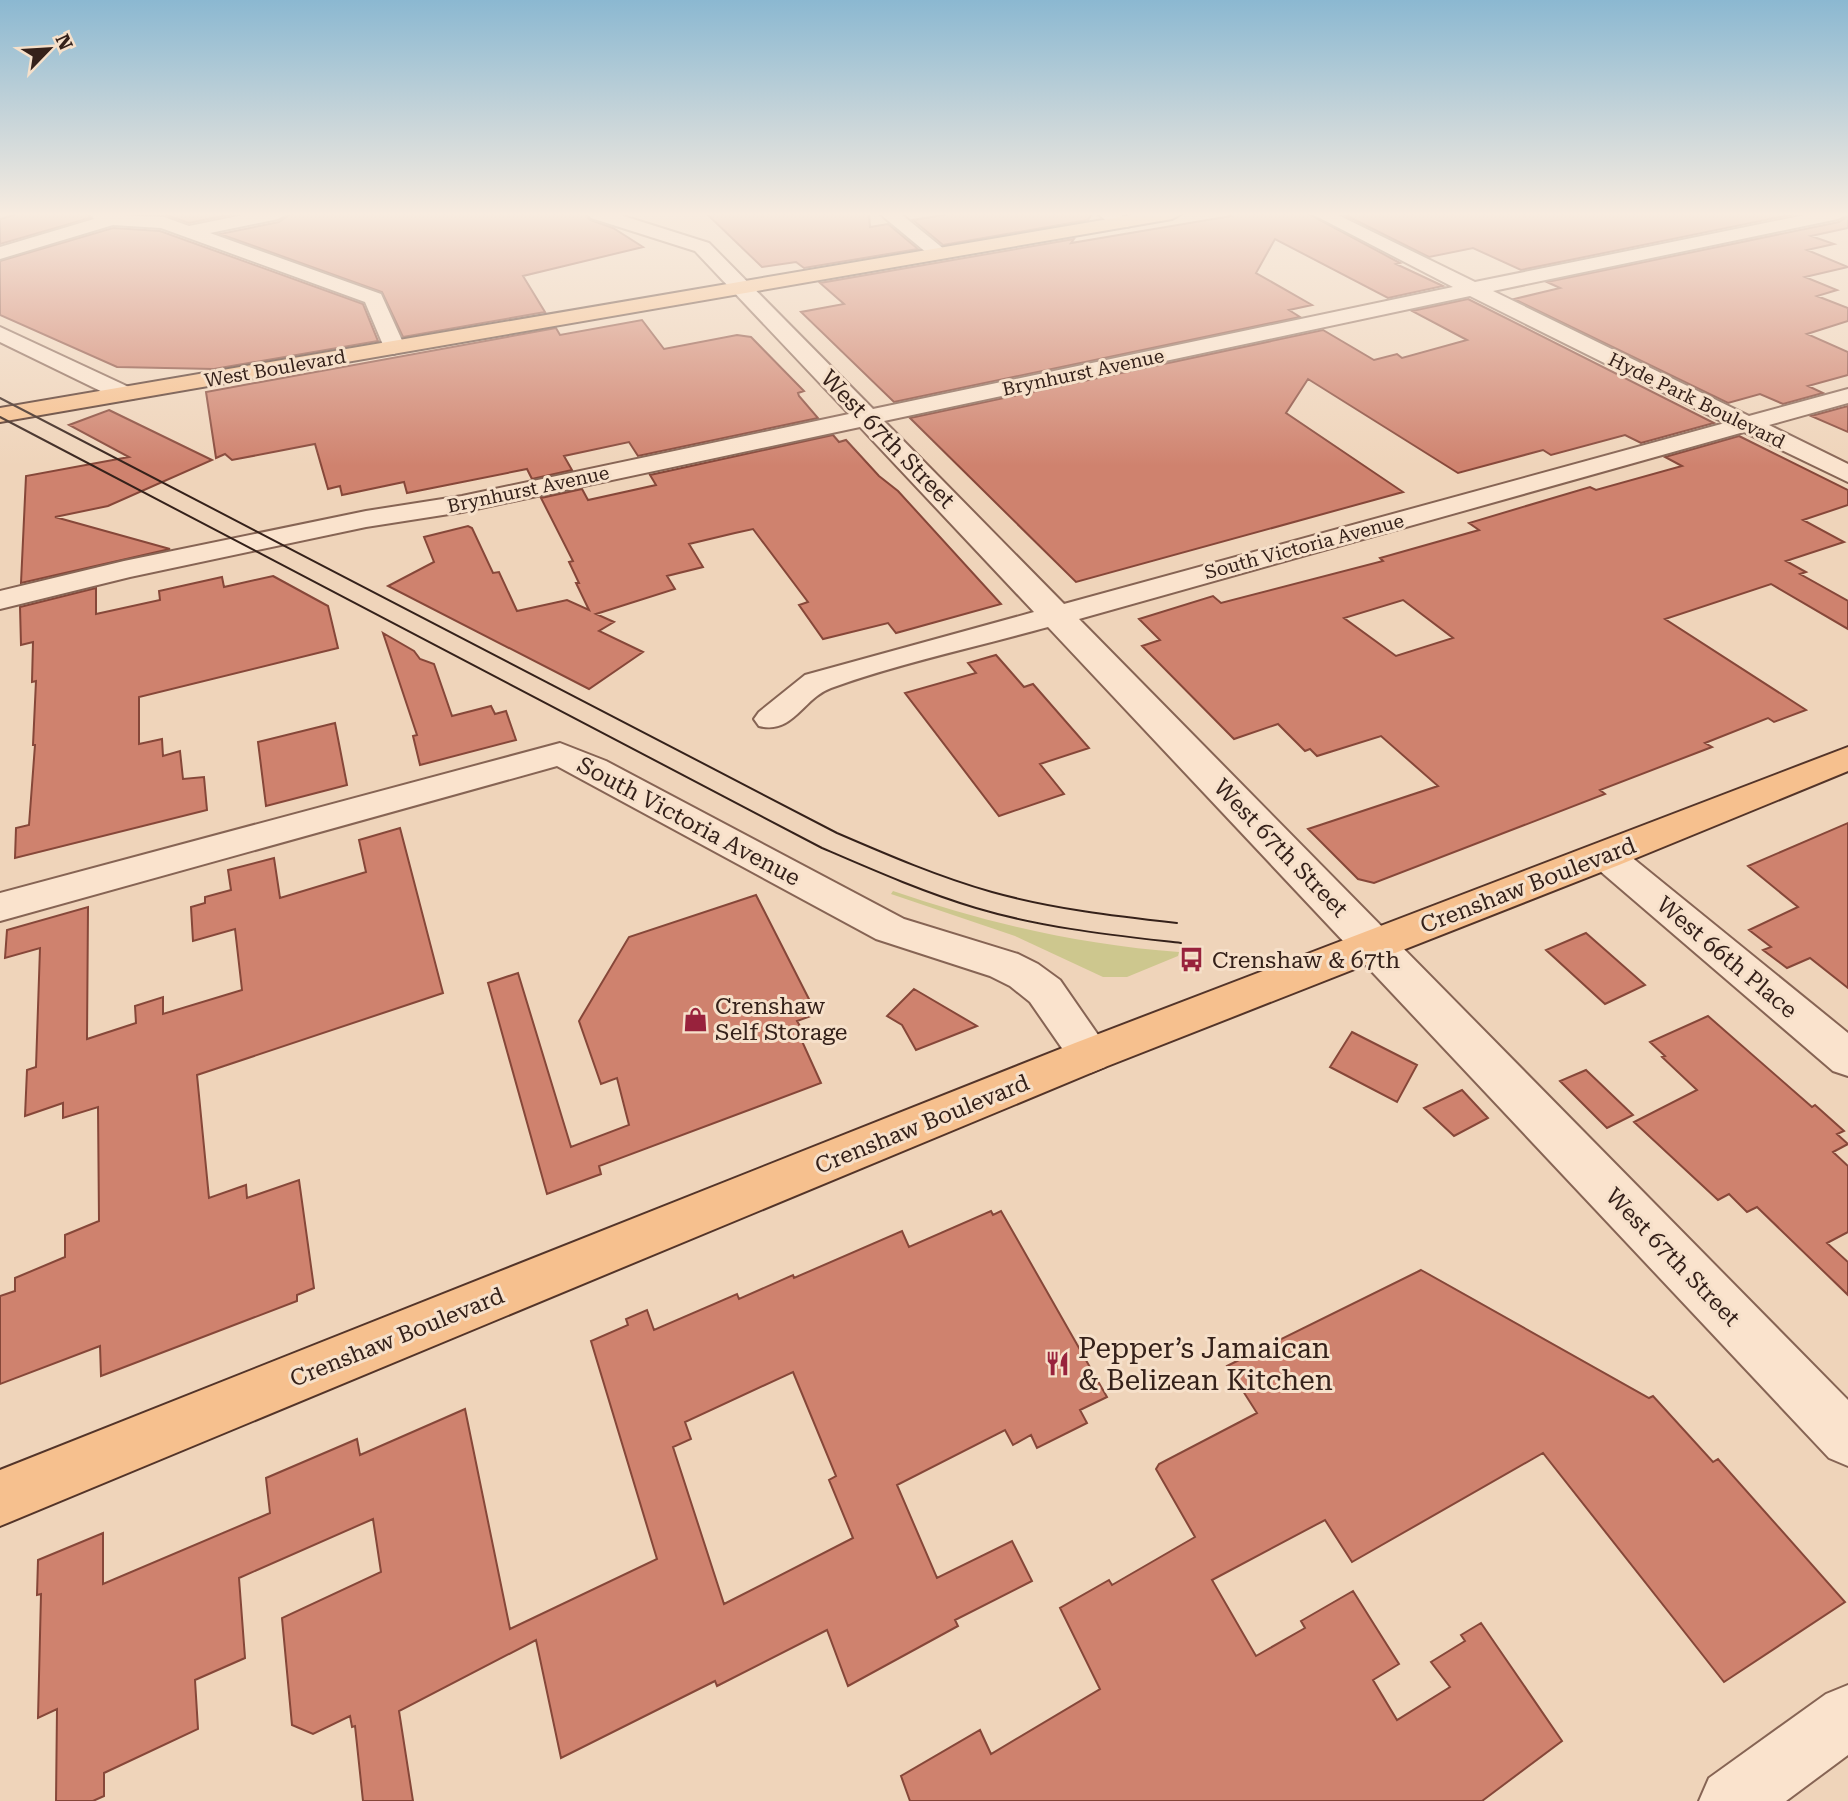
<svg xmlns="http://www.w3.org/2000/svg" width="1848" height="1801" font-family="'Roboto Serif',serif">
<rect width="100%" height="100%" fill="#efd4ba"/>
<path fill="#cdc78e" d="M893,891C986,923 1081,945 1179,952L1178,956L1127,977H1103L1015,936L891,894Z"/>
<path fill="#cf826e" stroke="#864739" stroke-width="2" fill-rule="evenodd" d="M16,214H88L90,218L0,244V219Z
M163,214H233L189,223Z
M290,214H586L590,220L613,228L643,247L523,276L545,312L403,337L382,292L220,234L279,222Z
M707,214H869L870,227L888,224L918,249L804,268L796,262L762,267Z
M949,214H1092L1088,220L943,245L913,220Z
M1228,214H1309L1400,263L1396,264L1443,286L1388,298L1275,239L1256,273L1312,305L1289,310L1300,317L894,402L801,312L844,304L820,283L1074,239L1071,243L1231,216Z
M1343,214H1795L1521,270L1473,248L1429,257Z
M1848,216V228L1811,236L1834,244L1807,250L1848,267L1805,277L1837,290L1817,296L1848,308V321L1807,334L1848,352V375L1808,386L1823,393L1783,404L1760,394L1728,403L1514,299L1560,288L1547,282L1839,222Z
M113,228L160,231L363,304L378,341L214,369L117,367L0,315V261Z
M1468,299L1714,423L1641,443L1625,435L1551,455L1543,450L1458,473L1308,379L1286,413L1403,492L1076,582L910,418L1323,330L1374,360L1397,354L1402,358L1467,340L1412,311Z
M642,320L664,349L737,335L751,337L804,391L798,393L799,396L818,418L638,456L629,442L564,456L572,470L532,479L527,469L407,493L404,482L342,495L340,486L328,489L315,444L232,460L225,454L216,458L206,392L556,328L560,335Z
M1848,406V432L1811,416Z
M109,410L212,460L108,506L55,517L170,549L21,583L26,476L129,457L69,425Z
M833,435L839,442L846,440L879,476L898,491L1001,604L896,633L888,623L823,639L799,605L808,602L753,529L735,533L689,544L703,567L667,576L675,589L596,614L614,622L599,631L643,652L589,689L388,586L434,562L424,537L468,526L472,528L493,573L499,572L517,611L567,600L589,610L576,583H579L569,562L573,561L541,498L582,489L588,500L656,485L650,475Z
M1739,436L1848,490V505L1803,520L1844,542L1786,561L1806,572L1800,574L1848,601V629L1771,584L1665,619L1806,710L1774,722L1768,718L1705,743L1712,747L1600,790L1605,794L1374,883L1358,879L1308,829L1438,786L1381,736L1317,756L1310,749L1305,751L1278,724L1234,739L1142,646L1160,640L1139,619L1213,596L1221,603L1383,561L1380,558L1479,530L1469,523L1590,487L1596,490L1682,466L1665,457ZM1403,600L1453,638L1396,656L1344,618Z
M273,576L328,606L338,648L139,697V744L162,739L163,756L180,751L183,779L204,777L207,810L15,858L16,828L29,825L35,745H33L36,681L32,682L33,642L21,645L20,607L96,588V614L160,600L159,591L222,577L224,587Z
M383,633L414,651L420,659L434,664L452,716L491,706L495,714L506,711L516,740L420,765L413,736L417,735Z
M996,655L1024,687L1033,684L1089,748L1040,764L1064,794L999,816L905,693L976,673L968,663Z
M335,723L347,785L266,806L258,742Z
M1848,823V988L1810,958L1787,968L1763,950L1771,947L1749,930L1798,907L1748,866Z
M400,828L443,993L197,1075L209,1198L246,1185L247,1198L299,1180L314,1288L297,1295V1301L101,1376L100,1346L0,1384V1296L15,1291V1278L65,1257V1235L99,1221L98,1107L63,1118V1103L25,1116L27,1070L36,1067L40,948L5,958L7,930L88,907L87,1039L136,1023L135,1006L163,997V1014L242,990L235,929L193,941L191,907L205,903V897L231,890L228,870L274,858L280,898L366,872L359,840Z
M756,895L814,1009L808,1011L811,1016L797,1021L800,1026L796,1028L821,1083L599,1166L601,1174L547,1194L488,983L518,973L571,1147L629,1125L617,1078L601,1084L579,1021L629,937Z
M1586,933L1645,985L1605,1004L1546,950Z
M914,989L977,1026L916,1050L902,1025L887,1016Z
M1708,1016L1812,1107L1815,1105L1844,1131L1837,1134L1848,1144L1833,1152L1848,1166V1232L1827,1243L1848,1262V1295L1757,1207L1747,1212L1729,1194L1718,1200L1634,1122L1697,1090L1662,1057L1665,1056L1650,1042Z
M1352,1032L1417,1065L1397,1102L1330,1067Z
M1586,1070L1633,1115L1607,1128L1560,1081Z
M1462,1090L1488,1118L1454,1136L1424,1108Z
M991,1211L993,1215L1001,1211L1107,1397L1080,1410L1087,1423L1037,1448L1031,1435L1013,1445L1005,1430L897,1485L937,1578L1012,1541L1032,1581L955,1620L958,1626L848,1686L827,1630L717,1686L715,1681L561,1758L536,1640L399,1711L413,1801H363L355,1726L352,1727L350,1716L313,1734L292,1725L282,1618L381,1572L373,1519L239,1578L245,1658L195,1680L198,1729L104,1773V1796L93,1801H56L57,1709L38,1718L41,1594L37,1595L38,1560L103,1533V1584L270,1513L266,1478L357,1439L360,1455L465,1409L510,1629L657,1559L591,1341L628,1325L626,1319L647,1310L654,1330L737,1294L739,1299L793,1275L794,1278L902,1231L909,1247ZM793,1372L836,1476L829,1480L853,1538L724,1604L673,1447L691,1439L685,1422Z
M1421,1270L1649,1398L1653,1396L1713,1462L1718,1459L1845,1602L1724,1682L1543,1453L1352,1562L1325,1520L1212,1580L1256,1656L1305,1628L1301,1621L1353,1591L1399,1664L1373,1680L1397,1720L1450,1687L1431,1662L1465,1641L1461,1635L1481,1623L1562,1741L1482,1801H910L901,1776L980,1730L991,1754L1100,1689L1060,1608L1109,1580L1112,1585L1195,1537L1156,1469L1159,1464L1257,1413L1227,1366Z"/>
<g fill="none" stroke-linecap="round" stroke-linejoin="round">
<defs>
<path id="minor" d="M90,214L164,217L189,226L248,214H287L278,219L210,233L381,294L405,347L394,354L386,352L365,302L161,228L113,225L0,259V247L94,219Z
M588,214H617L709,243L873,409L1453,287L1312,214H1336L1475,282L1810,214H1847L1838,219L1493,291L1749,416L1848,389V403L1769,425L1848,464V482L1744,432L1079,619L1848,1400V1466L1829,1458L1048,627C976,647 901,663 831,688C803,698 793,735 759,726L754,719L759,712L805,675L1034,612L860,427L462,512L366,527L130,577L0,609V591L124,561L366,511L462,496L849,414L695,251L591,218ZM1470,296L1725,423L1064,604L884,421Z
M880,214H901L950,254L947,258H933Z
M1098,214H1120L1130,223L1128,227H1114Z
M0,327L133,389L137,394L133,399H117L0,342Z
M560,743L606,761L904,919L1018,954L1038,964L1060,980L1112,1055L1105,1067L1090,1073L1075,1067L1030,1002L1010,986L990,976L876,939L557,766L0,921V893Z
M1606,843L1619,847L1848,1033V1076L1833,1071L1593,865L1587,856L1593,847Z
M1848,1685V1755L1786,1801H1699L1709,1778L1826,1694Z"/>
<path id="major" d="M1138,214H1181L1172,219L0,422V408Z
M1848,747V771L1619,865L1105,1067L0,1526V1470L1075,1043Z"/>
</defs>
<use href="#minor" stroke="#866454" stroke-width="4"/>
<use href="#major" stroke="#533429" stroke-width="4"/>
<use href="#minor" fill="#fae3cd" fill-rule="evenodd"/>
<use href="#major" fill="#f6c08e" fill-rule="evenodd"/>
<path stroke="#35211a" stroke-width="2" d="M0,398L837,833C888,855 939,877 992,892C1053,909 1115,916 1177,923
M0,417L822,848C873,870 923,892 976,908C1043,928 1112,935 1181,943"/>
</g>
<linearGradient id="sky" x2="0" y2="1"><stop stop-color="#8bb8d1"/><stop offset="0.46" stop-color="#f8ece0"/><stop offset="1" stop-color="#f8ece0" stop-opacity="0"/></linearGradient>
<rect width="1848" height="466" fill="url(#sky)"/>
<defs>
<symbol id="bus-bare" viewBox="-9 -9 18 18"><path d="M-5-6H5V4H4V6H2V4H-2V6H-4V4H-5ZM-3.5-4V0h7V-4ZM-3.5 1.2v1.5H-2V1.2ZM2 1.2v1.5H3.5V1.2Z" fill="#98223c" stroke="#f6e0ca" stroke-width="2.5" paint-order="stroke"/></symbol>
<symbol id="shop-bare" viewBox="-9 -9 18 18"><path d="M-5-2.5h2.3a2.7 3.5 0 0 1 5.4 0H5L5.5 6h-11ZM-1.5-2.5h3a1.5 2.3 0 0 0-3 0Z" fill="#98223c" stroke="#f6e0ca" stroke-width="2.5" paint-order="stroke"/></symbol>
<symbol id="restaurant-bare" viewBox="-9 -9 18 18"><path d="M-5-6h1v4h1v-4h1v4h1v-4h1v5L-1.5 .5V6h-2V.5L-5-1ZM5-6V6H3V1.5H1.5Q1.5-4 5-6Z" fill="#98223c" stroke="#f6e0ca" stroke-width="2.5" paint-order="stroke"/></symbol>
</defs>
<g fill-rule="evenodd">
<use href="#bus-bare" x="1174" y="942" width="35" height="35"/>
<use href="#shop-bare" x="678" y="1002" width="35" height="35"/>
<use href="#restaurant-bare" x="1040" y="1346" width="35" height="35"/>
</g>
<g text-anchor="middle" stroke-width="6" stroke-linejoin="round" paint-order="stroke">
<g font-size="19" fill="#35211a" stroke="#f6e0ca">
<text transform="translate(275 368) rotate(-10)" y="7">West Boulevard</text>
<text transform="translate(1083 372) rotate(-12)" y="7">Brynhurst Avenue</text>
<text transform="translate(1697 400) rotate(26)" y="7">Hyde Park Boulevard</text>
<text transform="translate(528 489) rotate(-12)" y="7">Brynhurst Avenue</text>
<text transform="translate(1304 546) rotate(-15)" y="7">South Victoria Avenue</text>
</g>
<g font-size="23" fill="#35211a" stroke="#f6e0ca">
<text transform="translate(888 439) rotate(46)" y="8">West 67th Street</text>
<text transform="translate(689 821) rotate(28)" y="8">South Victoria Avenue</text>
<text transform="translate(1281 848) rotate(46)" y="8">West 67th Street</text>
<text transform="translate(1528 885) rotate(-21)" y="8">Crenshaw Boulevard</text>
<text transform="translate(1727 957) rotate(40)" y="8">West 66th Place</text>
<text transform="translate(922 1124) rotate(-22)" y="8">Crenshaw Boulevard</text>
<text transform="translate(1673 1257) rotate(46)" y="8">West 67th Street</text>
<text transform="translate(397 1337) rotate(-22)" y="8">Crenshaw Boulevard</text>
</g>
<g font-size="23" fill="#35211a" stroke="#f6e0ca" text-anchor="start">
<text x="1212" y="968">Crenshaw &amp; 67th</text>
<text x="715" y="1014">Crenshaw<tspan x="715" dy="26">Self Storage</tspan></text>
</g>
<g font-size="28" fill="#35211a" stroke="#f6e0ca" text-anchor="start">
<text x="1078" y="1358">Pepper’s Jamaican<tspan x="1078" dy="32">&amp; Belizean Kitchen</tspan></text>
</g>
</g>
<g transform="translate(49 49) rotate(65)" stroke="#f6e0ca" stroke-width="5" paint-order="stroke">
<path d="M0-5L12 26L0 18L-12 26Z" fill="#35211a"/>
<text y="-10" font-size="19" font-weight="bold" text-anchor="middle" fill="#35211a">N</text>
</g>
</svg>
